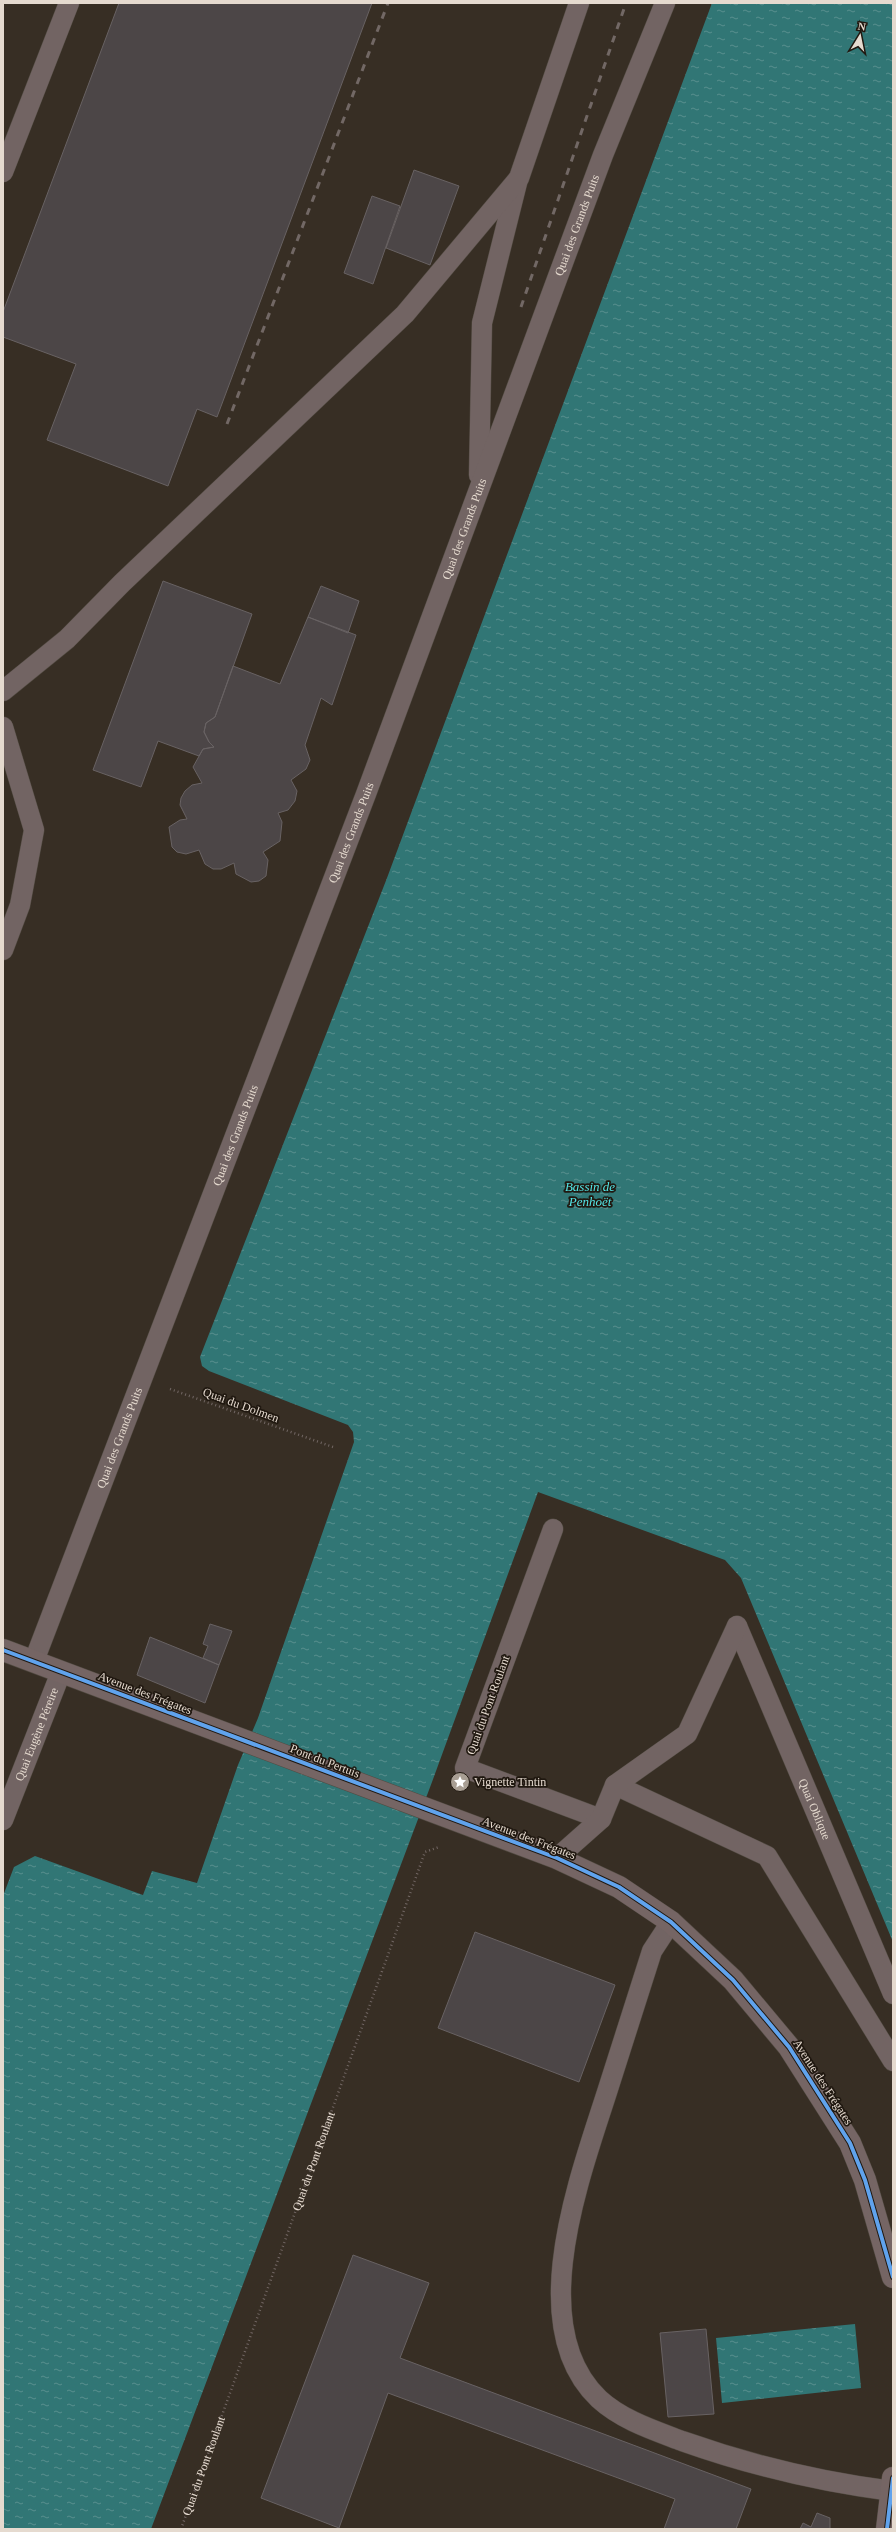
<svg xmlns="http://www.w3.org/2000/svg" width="896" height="2532" font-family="Georgia,serif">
<defs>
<pattern id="water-ripples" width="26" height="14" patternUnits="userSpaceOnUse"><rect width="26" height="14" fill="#317675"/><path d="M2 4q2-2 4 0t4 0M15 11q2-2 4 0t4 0" fill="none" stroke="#598f8e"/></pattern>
</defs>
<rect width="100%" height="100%" fill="#372e24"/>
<path fill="url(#water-ripples)" d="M712,3H893V1942L741,1578L725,1560L538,1492L432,1782L151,2529H3V1896L14,1867L35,1856L143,1895L152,1871L197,1883L238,1765L258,1718L354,1442L353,1432L348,1425L209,1371L202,1366L200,1357L387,878Z
M855,2324L861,2388L722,2403L716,2338Z"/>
<path fill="#4c4647" stroke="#686263" d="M119,3H372L217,417L197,409L168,486L47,440L76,364L3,337V312Z
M414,170L459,186L430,265L386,248Z
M372,196L400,206L373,284L344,273Z
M163,581L252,614L215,717L206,723L204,732L209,742L214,747L203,749L199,756L158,741L141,787L93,770Z
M321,586L359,601L348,633L308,617Z
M308,617L356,635L332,705L321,698L305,745L310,760L306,769L291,780L297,791L295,801L288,810L278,813L282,822L280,841L263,852L268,860L266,876L259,881L251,882L236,874L234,863L221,869H213L205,864L199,850L186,854L177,852L172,847L169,827L180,820L187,819L180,805L181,798L185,791L192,785L202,783L193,767L203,749L214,747L209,742L204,732L206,723L215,717L233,666L280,684Z
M210,1624L232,1631L219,1665L203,1658L208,1646L203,1644Z
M150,1637L219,1665L205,1703L137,1675Z
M475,1932L615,1985L579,2082L438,2028Z
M353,2255L429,2283L400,2358L751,2489L736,2529H664L675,2499L388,2393L339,2528L261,2498Z
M706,2329L714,2414L668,2417L660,2333Z
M817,2513L830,2518V2529H800L803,2523L811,2527Z"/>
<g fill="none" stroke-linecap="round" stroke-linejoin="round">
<defs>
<g id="lane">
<path d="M3,172L69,3"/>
<path d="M479,475L482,323L517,183"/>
<path d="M3,691L67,639L122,583L405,314L519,178L579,3"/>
<path d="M3,727L34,830L20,905L3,950"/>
<path d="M553,1529L465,1768L601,1819"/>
<path id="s2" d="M737,1626L893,1994"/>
<path id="s3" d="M34,1661L366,794L603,155L665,3"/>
<path d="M615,1785L767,1856L893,2061"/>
<path id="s4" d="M3,1820L61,1672"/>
<path d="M557,1858L601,1819L615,1785L687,1734L737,1626"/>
<path d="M671,1922L652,1951C637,1997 623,2043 608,2089C581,2174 522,2326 599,2399C622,2420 653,2430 682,2441C750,2465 820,2482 892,2491"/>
</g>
<path id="secondary" d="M3,1650L557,1858L619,1887L671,1922L733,1980L789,2047L850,2143L865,2180L893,2277
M887,2529L893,2478"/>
</defs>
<use href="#lane" stroke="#514a41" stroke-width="21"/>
<use href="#secondary" stroke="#514a41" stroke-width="23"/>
<g stroke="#726764" stroke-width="2.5" stroke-dasharray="1 3" stroke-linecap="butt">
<path d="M170,1389L333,1447"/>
<path id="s1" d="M181,2529L425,1852L439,1847"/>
</g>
<use href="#lane" stroke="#726463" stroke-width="20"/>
<use href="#secondary" stroke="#756564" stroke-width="22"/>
<path stroke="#726865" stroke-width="3" stroke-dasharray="7 7" stroke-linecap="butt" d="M521,307L626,3
M227,424L388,3"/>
<defs>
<path id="cycleway" d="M3,1650L557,1858L619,1887L671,1922L733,1980L789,2047L850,2143L865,2180L893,2277
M887,2529L893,2478"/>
</defs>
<use href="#cycleway" stroke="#201810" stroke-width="6"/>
<use href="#cycleway" stroke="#60a3ed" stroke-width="4"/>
</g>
<defs>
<symbol id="sight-disc" viewBox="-11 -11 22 22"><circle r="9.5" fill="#a89e93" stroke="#201810"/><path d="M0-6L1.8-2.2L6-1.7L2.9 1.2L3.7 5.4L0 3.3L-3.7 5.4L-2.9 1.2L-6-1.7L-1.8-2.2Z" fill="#fff"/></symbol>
</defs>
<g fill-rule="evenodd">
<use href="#sight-disc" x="449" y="1771" width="22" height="22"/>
</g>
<g text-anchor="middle" stroke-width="3.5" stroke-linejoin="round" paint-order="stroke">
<g font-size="12" fill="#e5dacf" stroke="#201810">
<text dy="4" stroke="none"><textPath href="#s3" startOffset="1535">Quai des Grands Puits</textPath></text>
<text dy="4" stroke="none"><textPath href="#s3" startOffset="1211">Quai des Grands Puits</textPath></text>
<text dy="4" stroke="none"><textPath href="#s3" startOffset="887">Quai des Grands Puits</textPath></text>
<text dy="4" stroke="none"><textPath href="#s3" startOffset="563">Quai des Grands Puits</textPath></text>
<text transform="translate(241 1405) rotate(20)" y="4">Quai du Dolmen</text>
<text dy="4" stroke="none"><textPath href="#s3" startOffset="239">Quai des Grands Puits</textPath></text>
<text transform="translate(145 1693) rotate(21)" y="4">Avenue des Frégates</text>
<text transform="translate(488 1705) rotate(-70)" y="4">Quai du Pont Roulant</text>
<text dy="4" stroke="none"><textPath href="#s4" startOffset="92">Quai Eugène Péreire</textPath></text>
<text transform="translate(325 1761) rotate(21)" y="4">Pont du Pertuis</text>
<text dy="4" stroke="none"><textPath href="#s2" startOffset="199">Quai Oblique</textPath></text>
<text transform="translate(529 1838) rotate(21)" y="4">Avenue des Frégates</text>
<text transform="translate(823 2082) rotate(57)" y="4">Avenue des Frégates</text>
<text dy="4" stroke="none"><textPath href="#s1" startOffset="391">Quai du Pont Roulant</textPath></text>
<text dy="4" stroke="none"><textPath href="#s1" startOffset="67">Quai du Pont Roulant</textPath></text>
</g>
<g font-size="12" fill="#e5dacf" stroke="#201810" text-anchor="start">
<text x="474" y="1786">Vignette Tintin</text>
</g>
<g font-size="13" font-style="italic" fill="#54e6e7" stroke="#201810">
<text x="590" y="1191">Bassin de<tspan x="590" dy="15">Penhoët</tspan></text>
</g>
</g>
<rect width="896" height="2532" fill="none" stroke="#e5dacf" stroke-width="8"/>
<g transform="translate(860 36) rotate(10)" stroke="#201810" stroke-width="3" paint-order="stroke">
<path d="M0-3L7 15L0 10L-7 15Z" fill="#e5dacf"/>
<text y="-6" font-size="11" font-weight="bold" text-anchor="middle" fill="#e5dacf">N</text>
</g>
</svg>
